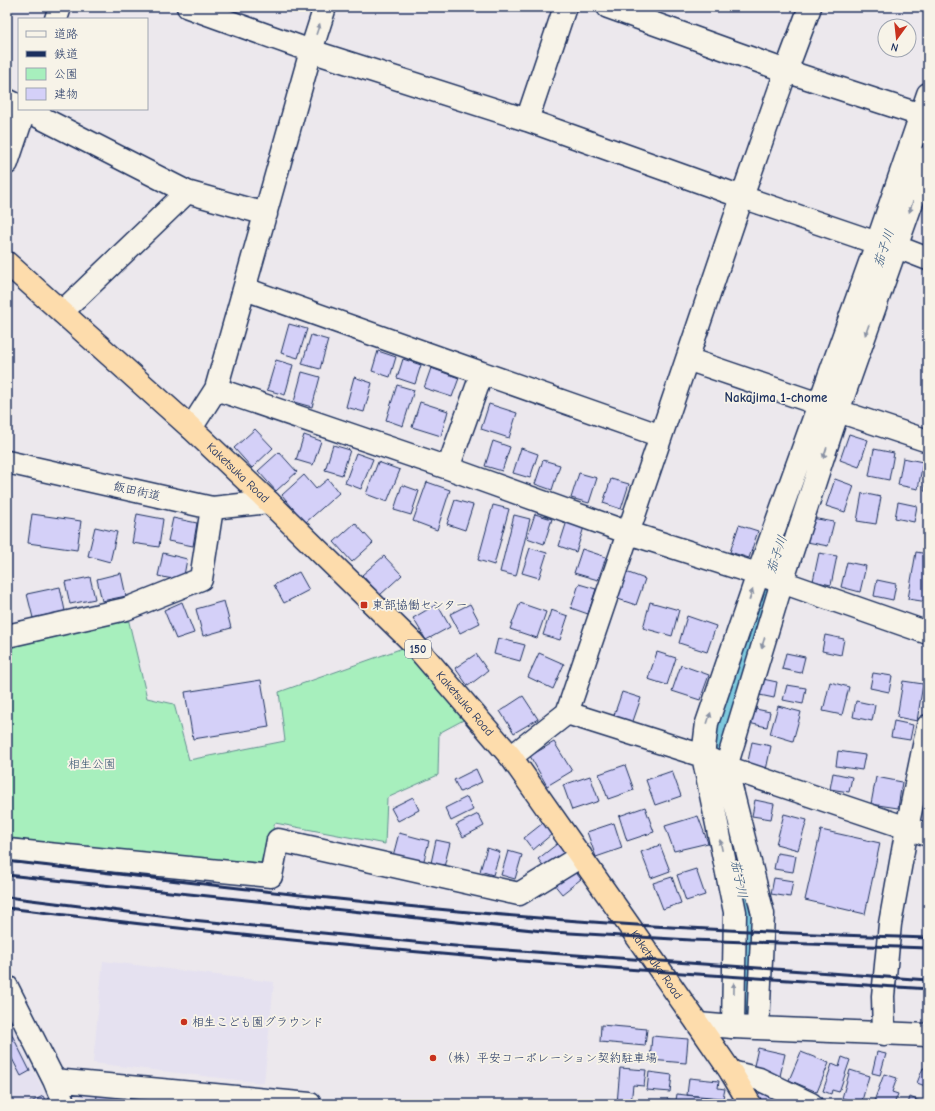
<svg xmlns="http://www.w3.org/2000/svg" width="935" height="1111" font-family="'Comic Neue','Klee One',sans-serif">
<rect width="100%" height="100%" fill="#ece8ed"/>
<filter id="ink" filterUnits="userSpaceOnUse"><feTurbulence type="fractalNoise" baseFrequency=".025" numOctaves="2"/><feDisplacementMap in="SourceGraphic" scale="8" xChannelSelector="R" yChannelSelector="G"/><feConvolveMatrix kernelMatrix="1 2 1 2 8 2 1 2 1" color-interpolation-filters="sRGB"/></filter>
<g filter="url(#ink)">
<path fill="#e5e1f0" d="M103,961L274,982L264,1083L93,1063Z
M7,1017L50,1104H7Z
M78,1089L244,1104H84Z"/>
<path fill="#a7efbd" stroke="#618f8e" d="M128,618L147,698L174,704L189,760L285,741L279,692L414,644L471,716L439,733L438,775L387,798L385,844L275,823L261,863L76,849L7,837V644Z"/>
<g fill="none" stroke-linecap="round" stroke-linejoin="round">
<path stroke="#7fcade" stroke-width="34" d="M746,1005L749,985L747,916L719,775L718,745L765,586L778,549"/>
</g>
<path fill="#d4d0f8" stroke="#1b2f5e" d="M289,324L307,329L298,358L281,353Z
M311,335L328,340L320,369L302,364Z
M378,351L396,357L390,377L372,371Z
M403,359L421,365L415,384L397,378Z
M276,360L293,365L285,395L267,390Z
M431,368L459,378L452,397L424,388Z
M302,372L320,377L312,407L294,402Z
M354,377L372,383L364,412L346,407Z
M397,385L414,390L403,426L386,420Z
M420,402L448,411L441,436L412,427Z
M489,404L517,413L509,438L481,429Z
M255,429L273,448L252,468L234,448Z
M849,434L868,440L859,467L840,460Z
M304,435L321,441L313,465L296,460Z
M493,441L510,447L502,471L485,466Z
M333,445L350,450L342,475L325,470Z
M521,448L538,454L530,478L513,473Z
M874,449L894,453L889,480L869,476Z
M279,452L297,472L276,491L258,471Z
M356,453L373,459L361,489L345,483Z
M903,458L923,462L918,489L898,485Z
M543,460L560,465L552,490L535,484Z
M378,462L400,470L387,502L366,494Z
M928,466V491H924Z
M579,473L597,478L589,503L571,498Z
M304,475L316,489L328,479L339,493L305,523L282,495Z
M611,479L629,484L621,509L603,503Z
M835,479L854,486L845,512L826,506Z
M427,482L450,490L437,530L413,521Z
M402,485L419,491L411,515L394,510Z
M862,493L881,497L876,524L857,521Z
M455,500L473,505L465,530L447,524Z
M898,502L917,506L914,522L895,518Z
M493,505L509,509L494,565L478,560Z
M32,514L81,521L77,550L28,543Z
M137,514L163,519L159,547L132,543Z
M535,514L552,519L544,544L527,538Z
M514,515L530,519L516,576L500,572Z
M173,518L197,523L193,546L168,541Z
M812,518L834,522L828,546L807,542Z
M567,521L584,527L576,552L559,546Z
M355,523L373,543L352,562L334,542Z
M739,525L758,531L749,558L730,552Z
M95,527L117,532L110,562L88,556Z
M530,548L547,553L539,578L522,573Z
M582,549L606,557L598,580L574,573Z
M916,552L928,554V602L908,599Z
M163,553L187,559L183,581L158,576Z
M819,553L837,556L831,585L813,581Z
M384,556L402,575L380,595L362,575Z
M847,562L866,566L860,592L841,587Z
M299,572L309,590L284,603L274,585Z
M626,572L645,579L636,605L618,599Z
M121,573L126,596L102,601L97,579Z
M90,577L95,599L70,604L65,582Z
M877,580L896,584L893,600L874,596Z
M579,584L596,589L588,614L571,608Z
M60,587L65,611L33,618L27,594Z
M224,601L231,628L203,636L196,609Z
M182,602L194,633L176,639L164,610Z
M650,602L679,610L672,636L643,628Z
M520,603L546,612L537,638L510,629Z
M437,604L450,627L426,640L413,618Z
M470,604L480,623L460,633L450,614Z
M551,610L568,616L560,640L543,635Z
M687,616L716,626L707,652L679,643Z
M825,635L844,639L841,655L822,651Z
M498,638L525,645L520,661L494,654Z
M657,652L676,658L667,685L648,679Z
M539,653L564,664L553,689L528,677Z
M786,653L805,657L801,673L782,669Z
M476,654L488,671L468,686L455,668Z
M681,665L709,675L700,700L672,691Z
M873,673L892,676L889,692L870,688Z
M758,678L777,682L774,698L755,694Z
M261,680L269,727L193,739L185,692Z
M903,681L923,684L917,721L897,717Z
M830,682L849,687L842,715L823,711Z
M787,685L806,688L803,704L783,700Z
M622,692L641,698L632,724L613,718Z
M523,696L538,719L514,733L500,711Z
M856,701L875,705L872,721L853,717Z
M778,706L801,712L793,741L770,734Z
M751,708L770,712L767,727L748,723Z
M894,721L913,725L910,740L891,737Z
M554,742L572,771L547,786L530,756Z
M752,742L771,746L766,770L747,766Z
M838,751L865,755L862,770L836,766Z
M625,765L634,790L608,799L599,774Z
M476,769L482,782L460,792L454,780Z
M672,771L681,796L655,805L646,780Z
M833,773L852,777L849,792L830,789Z
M590,776L599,801L572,810L563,785Z
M876,777L902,782L898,808L871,804Z
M413,797L419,810L398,821L391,808Z
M467,797L473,810L451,821L445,808Z
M928,797V815L924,814Z
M755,800L774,804L771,819L752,816Z
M645,807L654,832L627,841L619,816Z
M478,814L484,826L463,837L456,825Z
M784,814L807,820L798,850L776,844Z
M698,816L708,843L674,851L665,826Z
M543,823L552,834L533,850L524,838Z
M614,823L622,848L596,857L587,832Z
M821,830L880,843L865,914L805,900Z
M399,833L429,841L423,864L393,856Z
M436,840L450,843L444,867L431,863Z
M557,844L566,855L547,870L538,859Z
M660,845L670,871L651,878L641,852Z
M487,848L500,852L493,875L480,871Z
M508,851L522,855L515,879L501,875Z
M777,853L796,856L793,872L774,869Z
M572,868L581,879L562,894L553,883Z
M696,869L705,895L686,901L677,875Z
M672,877L681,903L663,909L653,883Z
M774,878L793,881L790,897L771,894Z
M7,1025L30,1071L21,1076L7,1049Z
M601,1025L647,1029L645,1046L600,1042Z
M652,1036L688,1039L686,1063L650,1060Z
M758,1048L785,1054L780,1076L753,1070Z
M801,1052L829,1063L817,1092L789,1080Z
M877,1052L886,1054L880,1075L872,1073Z
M842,1057L850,1060L839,1092L832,1090L831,1094L823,1091L832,1064L839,1067Z
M620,1068L646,1070L644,1086L633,1085L631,1104H617Z
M923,1068L928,1069V1087L917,1083Z
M850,1070L869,1076L861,1104H851L852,1101L842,1098Z
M649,1072L672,1075L670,1092L647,1090Z
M884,1074L897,1078L892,1092L898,1094L894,1104H873Z
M689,1078L719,1081L718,1088L725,1089L723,1098L687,1095Z
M764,1090L780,1098L784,1104H764L757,1095Z
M677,1094L711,1098L710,1104H666L667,1099L676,1100Z
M97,1095L159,1100L158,1104H96Z
M43,1096L47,1104H27Z
M910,1097L919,1101L918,1104H908Z"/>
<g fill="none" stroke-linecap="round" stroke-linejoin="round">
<defs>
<path id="street" d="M188,7L311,51L527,120L742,197L877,243L897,247L928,259
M608,7L786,71L921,115
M56,19L60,7
M7,100L19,106
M24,109L187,192L266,214
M527,120L565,7
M7,163L25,109
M245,289L482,373L448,468
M62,312L187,192
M687,359L819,404
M482,373L661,436
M216,389L311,51L325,7
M838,411L928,441
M191,428L216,389L448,468L629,533L782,582L928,633
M7,636L126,609L201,579L212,508
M567,713L703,756L726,767L928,835
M511,757L567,713L742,197L786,71L810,7
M7,850L271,876L278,840L519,894L581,856
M7,987L54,1080L64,1104
M733,1027L735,912L703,756L707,723L758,574L877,243L928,94
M758,1027L763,914L726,767L782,582L838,411L928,157
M884,1034L883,996L890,924L907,828L928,726
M731,1072L759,1079L811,1104
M54,1080L310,1104"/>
<path id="secondary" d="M7,462L212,508L269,502
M698,1024L733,1027L928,1035"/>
<g id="highway">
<path id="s1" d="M7,263L191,428L269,502L412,642L511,757L698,1024L731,1072L750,1104"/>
</g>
</defs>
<use href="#street" stroke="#1b2f5e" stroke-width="25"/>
<use href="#secondary" stroke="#1b2f5e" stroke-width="25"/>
<use href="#highway" stroke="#1b2f5e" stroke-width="25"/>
<use href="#street" stroke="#f7f3e8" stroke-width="22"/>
<use href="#secondary" stroke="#f7f3e8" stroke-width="22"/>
<use href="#highway" stroke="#fddcac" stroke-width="22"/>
<path stroke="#1b2f5e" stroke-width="3" d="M7,861C188,882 370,905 552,919C677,929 803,934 928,938
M7,875L552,932L691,940L928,948
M7,897L192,920L465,947L928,980
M7,908C159,927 312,943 464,956C619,970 773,979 928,989"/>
</g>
<defs><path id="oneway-solid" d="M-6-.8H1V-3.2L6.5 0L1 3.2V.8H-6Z"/></defs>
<g fill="#8991a3">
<use href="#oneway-solid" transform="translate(318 29) rotate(-71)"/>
<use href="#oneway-solid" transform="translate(911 207) rotate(109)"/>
<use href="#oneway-solid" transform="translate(867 330) rotate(110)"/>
<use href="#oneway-solid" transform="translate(825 453) rotate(108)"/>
<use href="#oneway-solid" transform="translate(751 595) rotate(-71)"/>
<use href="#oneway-solid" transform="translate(763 643) rotate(107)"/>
<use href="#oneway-solid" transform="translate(709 718) rotate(-72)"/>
<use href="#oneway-solid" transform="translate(721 845) rotate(-102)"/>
<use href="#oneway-solid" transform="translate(734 988) rotate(-89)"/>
</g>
</g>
<g fill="#c8321e" stroke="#f7f3e8" stroke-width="1.5">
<rect x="360" y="601" width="8" height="8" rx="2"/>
<circle cx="184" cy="1022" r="4"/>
<circle cx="433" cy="1058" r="4"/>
</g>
<g text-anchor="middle" stroke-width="3.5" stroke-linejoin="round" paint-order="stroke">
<rect fill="#f7f3e8" stroke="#5d6a87" stroke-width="1" x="405" y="640" width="26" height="18" rx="3"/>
<g font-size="11" font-weight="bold" fill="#1b2f5e">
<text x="418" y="653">150</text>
</g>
<g font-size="12" fill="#1b2f5e" stroke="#f7f3e8">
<text dy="4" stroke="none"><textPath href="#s1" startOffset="312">Kaketsuka Road</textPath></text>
<text transform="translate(137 491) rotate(13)" y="4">飯田街道</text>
<text dy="4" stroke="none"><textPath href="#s1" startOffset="636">Kaketsuka Road</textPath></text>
<text dy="4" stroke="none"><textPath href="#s1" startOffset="960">Kaketsuka Road</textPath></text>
</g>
<g font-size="12" fill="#1b2f5e" stroke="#f7f3e8" text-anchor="start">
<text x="372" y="609">東部協働センター</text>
<text x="192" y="1026">相生こども園グラウンド</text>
<text x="441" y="1062">（株）平安コーポレーション契約駐車場</text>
</g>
<g font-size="12" fill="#375571" stroke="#f7f3e8">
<text x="92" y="768">相生公園</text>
</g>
<g font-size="13" font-style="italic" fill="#34567e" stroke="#f7f3e8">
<text transform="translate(883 248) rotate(-71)" y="5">茄子川</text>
<text transform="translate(776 554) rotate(-71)" y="5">茄子川</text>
<text transform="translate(740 879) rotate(79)" y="5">茄子川</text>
</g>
<g font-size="13" font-weight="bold" fill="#1b2f5e" stroke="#f7f3e8">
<text x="776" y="402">Nakajima 1-chome</text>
</g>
</g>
<rect width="935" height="1111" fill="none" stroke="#f7f3e8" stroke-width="24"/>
<rect x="12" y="12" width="911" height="1087" fill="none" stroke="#1b2f5e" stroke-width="1.5" filter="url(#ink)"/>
<rect x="18" y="18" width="130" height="92" fill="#f7f3e8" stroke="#9fa5b1"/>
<rect x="26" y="31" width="20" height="6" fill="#f7f3e8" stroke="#9fa5b1"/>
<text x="54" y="38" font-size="12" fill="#1b2f5e">道路</text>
<rect x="26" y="51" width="20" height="6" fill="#1b2f5e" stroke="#9fa5b1"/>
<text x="54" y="58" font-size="12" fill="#1b2f5e">鉄道</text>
<rect x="26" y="68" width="20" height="12" fill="#a7efbd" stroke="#9fa5b1"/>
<text x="54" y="78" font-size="12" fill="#1b2f5e">公園</text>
<rect x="26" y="88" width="20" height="12" fill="#d4d0f8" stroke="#9fa5b1"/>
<text x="54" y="98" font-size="12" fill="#1b2f5e">建物</text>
<g transform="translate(897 38) rotate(195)"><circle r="19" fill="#f7f3e8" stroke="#9fa5b1"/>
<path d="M0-3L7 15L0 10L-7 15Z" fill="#c8321e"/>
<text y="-6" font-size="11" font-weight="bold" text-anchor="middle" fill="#1b2f5e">N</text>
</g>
</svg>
